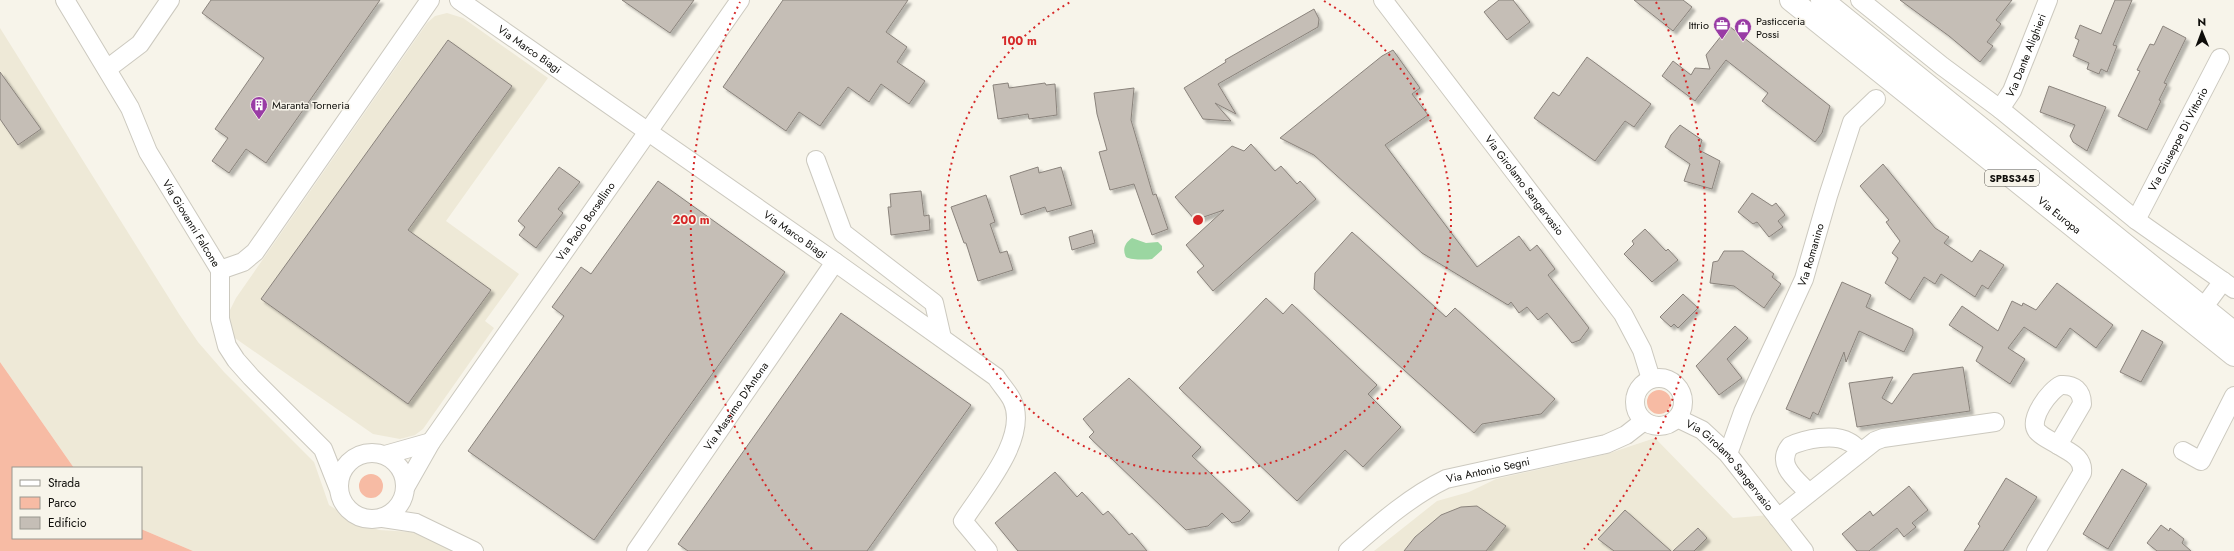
<svg xmlns="http://www.w3.org/2000/svg" width="2234" height="551" font-family="Jost,sans-serif">
<defs>
<filter id="shadow"><feDropShadow dx="3.5" dy="3.5" stdDeviation="1" flood-color="#0004"/></filter>
</defs>
<rect width="100%" height="100%" fill="#f7f4ea"/>
<path fill="#eee9d7" d="M447,13L463,18L548,78L446,221L519,274L485,321L494,328L423,429L415,435L400,439L373,434L232,336L228,318L230,310L236,298L427,23L435,16Z
M0,28L179,314L198,342L224,372L314,462L329,505L356,522L379,530L412,532L456,551H193L141,529V468H74L0,362Z
M1655,438L1733,518L1770,515L1798,551H1374L1437,501L1469,492L1496,479L1607,454Z"/>
<path fill="#f7bba4" d="M0,362L74,468H13V538H141V529L193,551H0Z
M1647 402a12 12 0 1 1 24 0a12 12 0 1 1-24 0Z
M359 486a12 12 0 1 1 24 0a12 12 0 1 1-24 0Z"/>
<path fill="#9bd6a1" d="M1132,238L1146,243L1158,242L1162,246V250L1152,259C1146,260 1131,260 1126,257C1122,249 1125,243 1132,238Z"/>
<path fill="#c5beb6" stroke="#8a837c" filter="url(#shadow)" d="M211,0H380L266,163L246,149L229,173L212,161L228,138L215,129L264,58L202,13Z
M622,0H694L670,33Z
M783,0H908L886,32L907,47L897,62L925,81L909,104L881,84L869,102L848,87L820,126L799,112L786,131L723,87Z
M1499,0H1513L1530,22L1507,40L1484,12Z
M1634,0H1683L1692,7L1673,31Z
M1900,0H2012L1996,20L2001,24L1987,42L1993,46L1980,62L1949,36Z
M2115,0H2132L2113,45L2117,46L2107,72L2101,69L2099,74L2087,69L2089,63L2073,56L2079,40L2075,38L2080,25L2101,34Z
M1314,9L1319,19L1318,27L1218,84L1236,114L1215,103L1231,121L1203,119L1184,88L1226,62L1225,60Z
M1729,26L1830,106L1822,133L1815,142L1762,101L1768,93L1726,60L1695,101L1662,76L1673,61L1691,75L1695,68L1710,69L1706,55Z
M2163,26L2186,38L2164,83L2167,84L2159,100L2161,101L2147,130L2118,116L2140,71L2137,70L2150,44L2154,45Z
M448,40L512,86L408,230L491,290L408,404L261,299Z
M1393,50L1420,88L1412,94L1428,115L1385,145L1477,267L1519,236L1530,251L1537,245L1555,269L1548,275L1589,328L1580,340L1572,343L1547,313L1538,320L1527,307L1519,313L1511,302L1508,305L1422,253L1314,155L1280,138L1382,56Z
M1587,57L1651,104L1634,127L1625,121L1595,161L1534,118L1553,92L1559,96Z
M0,72L41,129L18,145L0,119Z
M1008,83L1009,88L1045,83L1046,85L1055,84L1057,115L1029,119L1028,114L998,119L993,85Z
M2049,86L2106,107L2087,151L2073,142L2070,136L2075,125L2040,112Z
M1134,88L1131,120L1153,195L1156,194L1168,229L1152,235L1134,184L1110,190L1099,152L1107,150L1097,114L1094,93Z
M1680,125L1702,140L1699,150L1720,161L1712,189L1684,181L1690,164L1665,147L1671,135Z
M1251,144L1275,171L1281,166L1297,184L1300,181L1316,199L1213,291L1197,272L1204,266L1186,245L1224,210L1195,220L1175,197L1232,146L1244,151Z
M1883,164L1935,228L1949,237L1944,243L1972,262L1980,250L2004,265L1988,289L1982,285L1975,297L1941,274L1935,284L1924,277L1910,300L1885,283L1898,258L1892,253L1900,241L1886,222L1889,220L1860,186Z
M559,167L580,182L558,209L563,213L536,248L519,235L525,227L518,221Z
M1038,167L1039,173L1061,167L1072,205L1047,212L1045,207L1021,215L1010,176Z
M658,181L785,272L594,540L468,451L564,316L552,307L581,267L591,274Z
M921,191L924,216L929,215L930,230L891,235L888,207H891L890,194Z
M1752,193L1772,206L1776,203L1785,215L1778,221L1783,227L1769,237L1757,222L1753,224L1738,212Z
M986,195L995,222L990,224L1000,253L1007,251L1013,270L978,281L966,243H964L951,207Z
M1645,229L1666,251L1668,249L1678,260L1652,282L1624,254L1634,244L1632,241Z
M1092,230L1095,243L1072,250L1069,237Z
M1352,232L1446,317L1455,308L1555,399L1541,414L1482,424L1474,433L1314,289L1315,273Z
M1724,251H1743L1774,274L1772,277L1781,284L1764,308L1734,286L1710,283L1713,262L1718,261Z
M1842,282L1871,295L1866,307L1913,329V334L1904,352L1859,331L1846,362L1844,352L1818,415L1813,412L1810,419L1786,409Z
M2057,283L2113,325L2096,348L2070,328L2056,348L2024,327L2008,348L2025,359L2010,384L1976,361L1983,347L1949,325L1962,306L1998,331L2012,301L2022,306L2023,303L2036,310Z
M1683,294L1698,308L1678,328L1674,324L1671,327L1660,317Z
M1266,298L1283,314L1292,304L1377,385L1368,394L1401,427L1363,467L1345,450L1297,501L1179,388Z
M841,313L971,405L867,551H688L678,544Z
M1735,326L1748,338L1727,359L1742,378L1719,395L1696,366Z
M2142,330L2163,342L2141,382L2120,372Z
M1963,367L1970,411L1857,427L1849,383L1893,377L1882,398L1892,404L1913,374Z
M1129,378L1201,447L1192,456L1250,511L1240,521L1232,523L1222,513L1208,526L1186,530L1089,437L1094,432L1083,419Z
M2122,469L2147,484L2108,549L2083,534Z
M1055,472L1077,497L1082,492L1103,515L1108,511L1129,535L1132,533L1147,551H1018L995,523Z
M2006,478L2037,497L2003,551H1964L1980,526L1978,524Z
M1909,486L1928,510L1912,523L1916,527L1904,537L1897,528L1869,551H1857L1842,534L1870,511L1873,516Z
M1477,506L1506,526L1486,551H1404L1415,537L1441,515L1461,507Z
M1625,510L1671,551H1614L1598,539Z
M2161,525L2169,531L2170,528L2184,539L2182,543L2191,551H2157L2147,543Z
M1698,528L1707,538L1694,551H1673Z"/>
<g fill="none" stroke-linecap="round" stroke-linejoin="round">
<defs>
<g id="minor">
<path id="s1" d="M65,0L130,108L148,152L220,270V319L227,346L236,360L251,377L323,449L338,487"/>
<path id="s2" d="M459,0L835,262L996,377C1001,385 1008,392 1012,400C1030,437 982,491 963,521L988,551"/>
<path id="s3" d="M1383,0L1623,314L1642,350L1651,379"/>
<path d="M1860,0L1942,66L2000,109L2136,220L2234,289"/>
<path d="M107,69L140,44L170,0"/>
<path id="s4" d="M2000,109L2012,91L2048,0"/>
<path d="M816,160L843,233L934,303L942,338"/>
<path id="s5" d="M2136,220L2220,58"/>
<path d="M220,270L243,262L255,252L430,0"/>
<path d="M2203,308L2223,281"/>
<circle cx="1659" cy="402" r="24"/>
<path d="M2061,385C2074,384 2082,391 2082,404L2058,445C2052,441 2042,437 2037,431C2028,419 2050,390 2061,385Z"/>
<path id="s6" d="M1677,418L1702,430L1728,454L1804,551"/>
<path d="M2183,451L2201,461L2234,396"/>
<circle cx="372" cy="486" r="33"/>
<path id="s7" d="M1728,454L1743,412L1804,279L1828,196L1852,122L1876,99"/>
<path d="M385,455L431,442"/>
<path id="s8" d="M406,486L431,442L740,0"/>
<path d="M1809,493C1797,480 1775,465 1790,446C1805,439 1834,433 1849,442C1854,444 1857,448 1861,452"/>
<path d="M383,518L416,523L474,551"/>
<path d="M1778,518L1875,441L1883,438L1995,422"/>
<path id="s9" d="M636,551L835,262"/>
<path id="s10" d="M1348,551C1379,524 1409,497 1446,479L1606,444L1626,435L1644,421"/>
<path d="M2036,551L2082,473C2084,457 2069,452 2058,445"/>
</g>
<g id="major">
<path id="s11" d="M1791,0L2234,355"/>
<path d="M1822,0L2234,333"/>
</g>
</defs>
<use href="#minor" stroke="#ccc9bf" stroke-width="20"/>
<use href="#major" stroke="#ccc9bf" stroke-width="24"/>
<use href="#minor" stroke="#fff" stroke-width="18"/>
<use href="#major" stroke="#fff" stroke-width="22"/>
</g>
<g fill="none" stroke="#d62828" stroke-width="2" stroke-dasharray="2 4">
<path d="M1324 1A253 253 0 1 1 1072 1"/>
<path d="M812 549A507 507 0 0 1 740 2M1656 2A507 507 0 0 1 1584 549"/>
</g>
<defs>
<symbol id="office-pin" viewBox="-11 -11 22 30"><path d="M0 17L-7.5 6A9.5 9.5 0 1 1 7.5 6Z" fill="#993ca5" stroke="#f7f4ea"/><path d="M-6-3h4V-5.5h4V-3h4V5H-6ZM-1-4.5V-3h2v-1.5ZM-6 0V1H6V0Z" fill="#fff"/></symbol>
<symbol id="shop-pin" viewBox="-11 -11 22 30"><path d="M0 17L-7.5 6A9.5 9.5 0 1 1 7.5 6Z" fill="#993ca5" stroke="#f7f4ea"/><path d="M-5-2.5h2.3a2.7 3.5 0 0 1 5.4 0H5L5.5 6h-11ZM-1.5-2.5h3a1.5 2.3 0 0 0-3 0Z" fill="#fff"/></symbol>
<symbol id="building-pin" viewBox="-11 -11 22 30"><path d="M0 17L-7.5 6A9.5 9.5 0 1 1 7.5 6Z" fill="#993ca5" stroke="#f7f4ea"/><path d="M-4-6H4V6H1V3H-1V6H-4ZM-2.5-4.3h1.7v1.8h-1.7ZM.8-4.3h1.7v1.8H.8ZM-2.5-1h1.7V.8h-1.7ZM.8-1h1.7V.8H.8Z" fill="#fff"/></symbol>
</defs>
<g fill-rule="evenodd">
<use href="#office-pin" x="1712" y="15" width="20" height="27"/>
<use href="#shop-pin" x="1733" y="17" width="20" height="27"/>
<use href="#building-pin" x="249" y="95" width="20" height="27"/>
</g>
<g text-anchor="middle" stroke-width="3" stroke-linejoin="round" paint-order="stroke">
<rect fill="#f7f4ea" stroke="#54524d" stroke-width="1" x="1985" y="170" width="54" height="16" rx="3"/>
<g font-size="10" font-weight="bold" fill="#0e0d0a">
<text x="2012" y="182">SPBS345</text>
</g>
<g font-size="11" fill="#0e0d0a" stroke="#f7f4ea" text-anchor="start">
<text x="1756" y="25">Pasticceria<tspan x="1756" dy="13">Possi</tspan></text>
<text x="1709" y="29" text-anchor="end">Ittrio</text>
<text x="272" y="109">Maranta Torneria</text>
</g>
<g font-size="11" fill="#0e0d0a" stroke="#f7f4ea">
<text dy="4" stroke="none"><textPath href="#s2" startOffset="86">Via Marco Biagi</textPath></text>
<text dy="4" stroke="none"><textPath href="#s4" startOffset="60">Via Dante Alighieri</textPath></text>
<text dy="4" stroke="none"><textPath href="#s5" startOffset="91">Via Giuseppe Di Vittorio</textPath></text>
<text dy="4" stroke="none"><textPath href="#s3" startOffset="233">Via Girolamo Sangervasio</textPath></text>
<text dy="4" stroke="none"><textPath href="#s11" startOffset="344">Via Europa</textPath></text>
<text dy="4" stroke="none"><textPath href="#s8" startOffset="320">Via Paolo Borsellino</textPath></text>
<text dy="4" stroke="none"><textPath href="#s1" startOffset="257">Via Giovanni Falcone</textPath></text>
<text dy="4" stroke="none"><textPath href="#s2" startOffset="410">Via Marco Biagi</textPath></text>
<text dy="4" stroke="none"><textPath href="#s7" startOffset="216">Via Romanino</textPath></text>
<text dy="4" stroke="none"><textPath href="#s9" startOffset="176">Via Massimo D'Antona</textPath></text>
<text dy="4" stroke="none"><textPath href="#s6" startOffset="72">Via Girolamo Sangervasio</textPath></text>
<text dy="4" stroke="none"><textPath href="#s10" startOffset="165">Via Antonio Segni</textPath></text>
</g>
</g>
<circle cx="1198" cy="220" r="6" fill="#d62828" stroke="#f7f4ea" stroke-width="2"/>
<g font-size="12" text-anchor="middle" font-weight="bold" fill="#d62828" stroke="#f7f4ea" stroke-width="3" stroke-linejoin="round" paint-order="stroke">
<text x="1019" y="45">100 m</text>
<text x="691" y="224">200 m</text>
</g>
<rect x="12" y="467" width="130" height="72" fill="#f7f4ea" stroke="#9a9890"/>
<rect x="20" y="480" width="20" height="6" fill="#ffffff" stroke="#9a9890"/>
<text x="48" y="487" font-size="12" fill="#0e0d0a">Strada</text>
<rect x="20" y="497" width="20" height="12" fill="#f7bba4" stroke="#9a9890"/>
<text x="48" y="507" font-size="12" fill="#0e0d0a">Parco</text>
<rect x="20" y="517" width="20" height="12" fill="#c5beb6" stroke="#9a9890"/>
<text x="48" y="527" font-size="12" fill="#0e0d0a">Edificio</text>
<g transform="translate(2202 32) rotate(359)" stroke="#f7f4ea" stroke-width="3" paint-order="stroke">
<path d="M0-3L7 15L0 10L-7 15Z" fill="#0e0d0a"/>
<text y="-6" font-size="11" font-weight="bold" text-anchor="middle" fill="#0e0d0a">N</text>
</g>
</svg>
